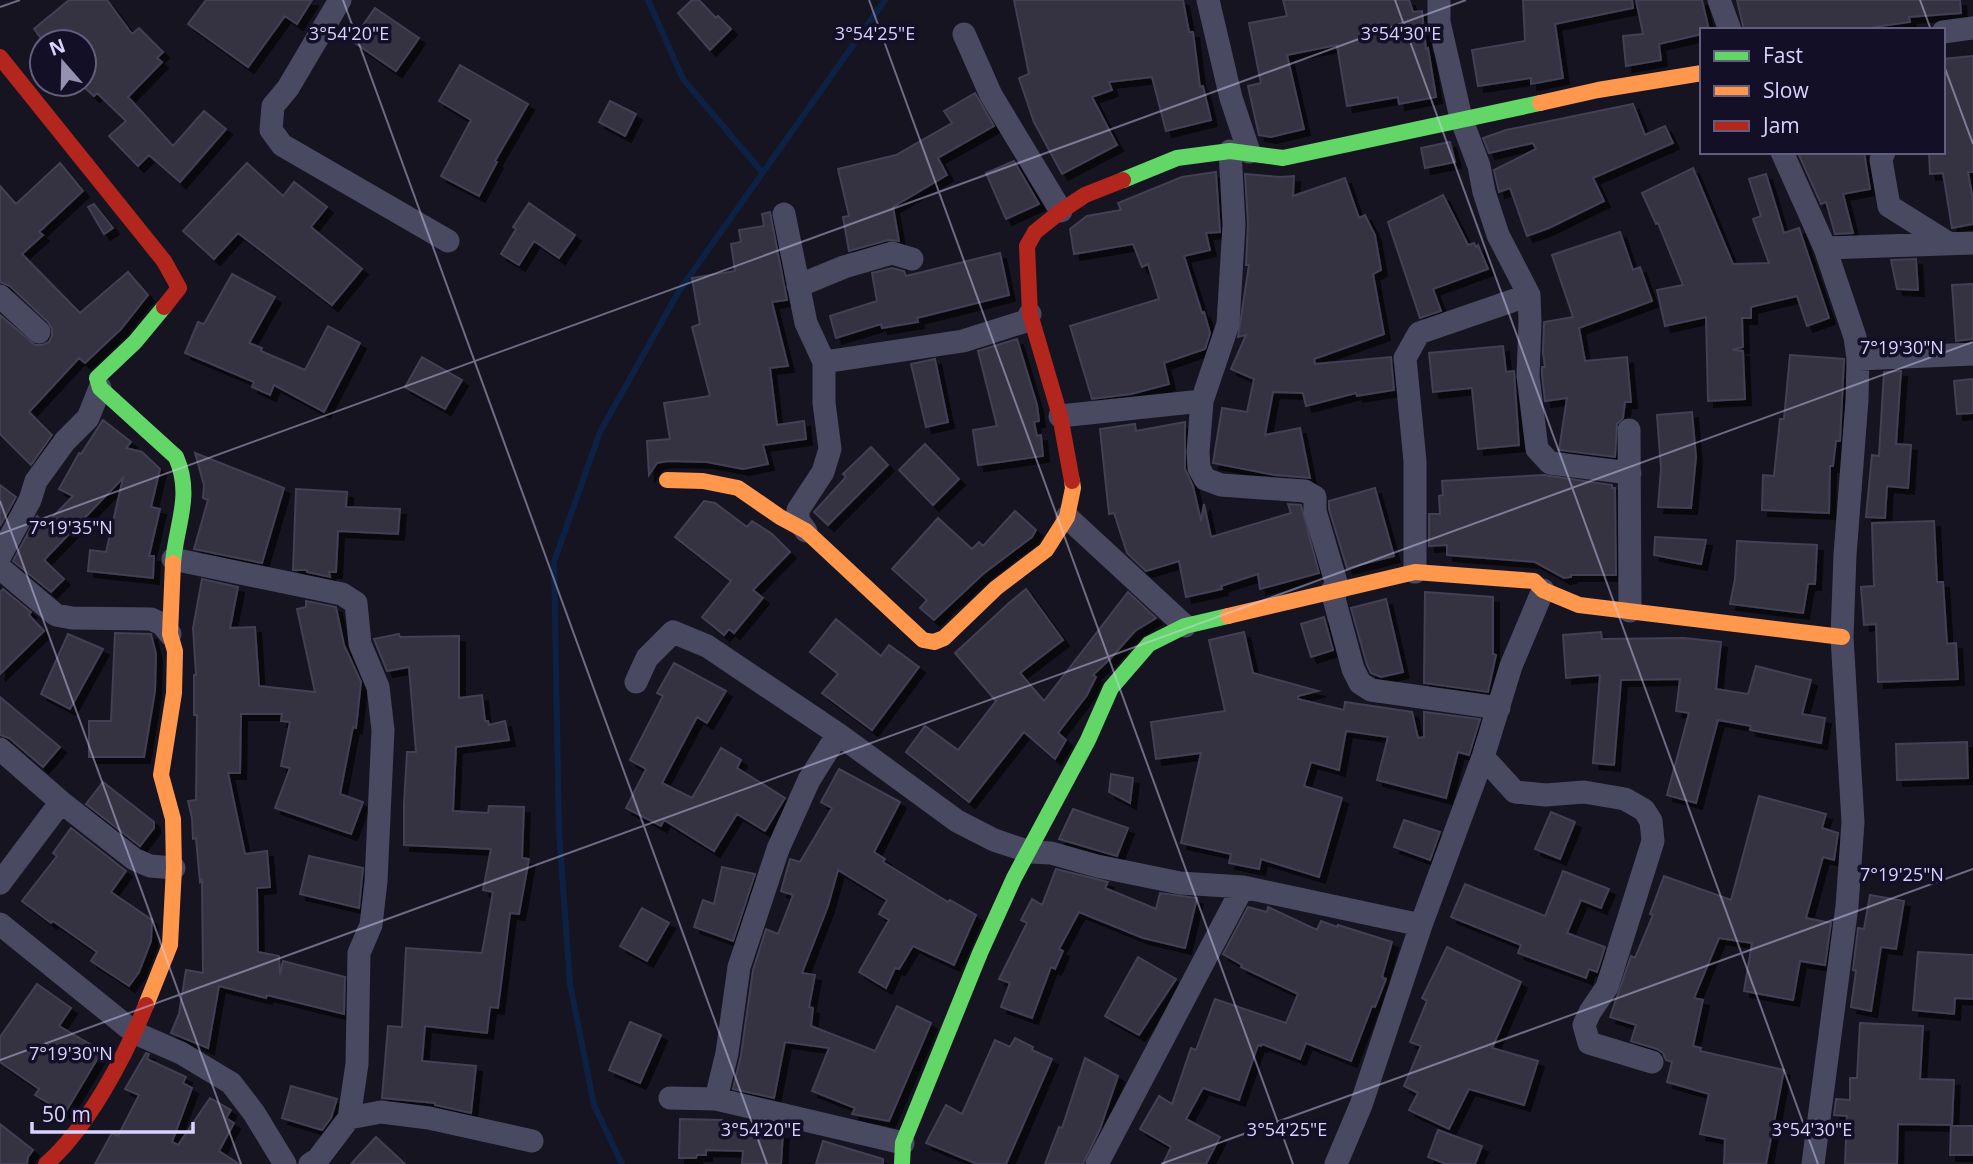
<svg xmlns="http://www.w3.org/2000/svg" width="1973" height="1164" font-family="'Open Sans',sans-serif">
<defs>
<filter id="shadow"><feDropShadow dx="6" dy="6" stdDeviation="0" flood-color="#0009"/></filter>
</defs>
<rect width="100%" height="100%" fill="#161421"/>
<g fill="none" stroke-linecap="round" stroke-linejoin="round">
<path stroke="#0d2144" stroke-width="6" d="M648,0L683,79L762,172
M622,1164L594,1105L570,984L559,831L554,562L600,432L679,291L885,0"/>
</g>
<path fill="#343243" stroke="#433f54" stroke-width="2" filter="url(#shadow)" d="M69,0H107L132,34L139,28L163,52L157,58L162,62L128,97L173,146L204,111L226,129L180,182L149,155L138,166L109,136L126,121L97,93L94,96L84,87V42H44L34,29Z
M206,0H312L297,24L285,16L248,67L188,24Z
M692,0H699L716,18L718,16L731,29L710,50L678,13Z
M1014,0H1183L1189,32H1193L1200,87L1203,86L1211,120L1166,131L1152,77L1109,82L1112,90L1092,97L1117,145L1062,174L1034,122L1019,78L1029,74Z
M1283,0H1409L1413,12L1422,11L1426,49L1428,48L1436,97L1399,104L1398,97L1347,106L1337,45L1287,55L1304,129L1271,137L1259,135L1248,86L1261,83L1249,23L1287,16Z
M1523,0H1632L1633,8L1555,24L1563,78L1531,84V78L1478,86L1472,50L1525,41Z
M1636,0H1702L1709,30H1702V34L1659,44L1661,60L1626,66L1623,36L1643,34Z
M1737,0H1960L1961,13L1909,17L1910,22L1874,27L1875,30H1744Z
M375,8L419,38L396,71L352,41Z
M1973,56V172H1968L1973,201V224L1952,228L1943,173L1930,174L1929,152H1943V59Z
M460,65L528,104L495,161L497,162L479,196L441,176L471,120L439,101Z
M975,93L994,126L938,158L947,175L893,207L899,241L888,240L849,251L843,217L849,216L838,169L896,155L952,123L944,111Z
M610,101L636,114L625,136L599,122Z
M1633,104L1645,135L1665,126L1673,143L1593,178L1604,201L1549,228L1527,236L1510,188L1499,192L1494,170L1536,149L1533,143L1489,153L1483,138L1506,130Z
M1450,142L1455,162L1425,168L1421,148Z
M1806,152H1864L1870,189L1843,194L1853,233L1835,234L1826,202L1821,204L1799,155Z
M1014,161L1039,204L1006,219L986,173Z
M60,163L83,191L39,232L43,235L22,254L80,313L128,272L148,295L121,329L85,363L79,358L29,412L52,435L31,465L0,434V315L35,345H42L49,342L52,336V329L48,322L10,286L0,282V186L16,204Z
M247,163L283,196L294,182L327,207L311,227L362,269L332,305L238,233L214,259L183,231Z
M1693,168L1733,264L1769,263L1753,219L1761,216L1749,179L1766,174L1784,233L1799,228L1829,318L1807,326L1797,296L1751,307V318H1742L1743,347L1732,350L1743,351L1745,399L1708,401L1706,317L1665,326L1657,290L1683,285L1658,223L1656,224L1642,193Z
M1216,172L1220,232L1206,233L1210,250L1184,256L1202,313L1204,312L1210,333L1205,349L1164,363L1169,384L1131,394L1092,399L1070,326L1159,299L1148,264L1142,267L1133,244L1074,254L1070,229L1087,216L1121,210L1118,203L1182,177Z
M1245,174L1280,177L1294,176L1293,196L1345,178L1359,218L1365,215L1375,235L1381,270L1373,274L1384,334L1314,359L1315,364L1391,357L1394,390L1357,396L1356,393L1306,406L1303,393L1273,392L1265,435L1300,428L1310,478L1275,475L1213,463L1222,408L1247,412L1254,379L1231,369L1246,335L1238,337L1249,265H1246L1248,224Z
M1443,195L1468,245L1474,243L1476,247L1478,245L1488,269L1433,289L1441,311L1420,318L1388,222Z
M529,203L575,235L559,258L534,241L519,265L501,254L516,229L513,227Z
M94,204L113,228L104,234L88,207Z
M770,212L787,300L772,302L788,366L770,368L777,425L804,421L806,439L763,445L768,464L743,469L707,462L668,461L657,463L649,475L647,441L670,439L664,403L710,396L692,327L700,324L692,278L735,271L731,244L741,242L739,230L764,226L762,214Z
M1620,232L1633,270L1640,267L1652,301L1579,328L1585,361L1627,357L1631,402H1625L1623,418L1617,424L1615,457L1559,450L1567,398L1545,401L1542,375V367H1545L1543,353L1544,322L1573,317L1552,255Z
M1000,253L1009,295L917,318L918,322L882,328L881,324L836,338L830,316L877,301L872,273L892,268L904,271L906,276Z
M1916,259L1918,290L1897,289L1891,260Z
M232,274L275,297L249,343L262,348L261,351L305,370L328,326L360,343L324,412L274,385L270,395L252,387L254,382L185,353L198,322L204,324Z
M1973,284V339L1956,341L1952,285Z
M1017,339L1037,405L1039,421L1034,422L1037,436L1041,435L1043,456L978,465L973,430L997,426L978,351Z
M1503,346L1506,372L1514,371L1519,445L1478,449L1472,388L1433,392L1429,353Z
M1790,355L1844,359L1840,441H1836L1833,466H1830L1829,513L1762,510L1763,475L1774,476L1780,419H1784Z
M422,357L462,380L445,409L405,387Z
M935,359L948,422L926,427L911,364Z
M1901,371L1896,444L1911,445L1908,488L1887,486L1885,518L1866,517L1872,455L1879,456L1884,372Z
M1973,379V413L1957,414L1954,381Z
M1692,412L1696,457L1691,508L1658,507L1661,469L1657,415Z
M103,420L131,442L126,448L142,452L160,469L151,507L160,509L149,556H154L153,578L88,571L90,550L106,552L123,478L44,560L64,579L51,592L13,561L37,516L46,524L73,496L59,489L79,453L81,454Z
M1185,422V469L1193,486L1201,521L1204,504L1211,537L1291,513L1288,504L1301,505L1319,573L1260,589L1258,574L1221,586L1222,589L1186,597L1179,561L1146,571L1127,553L1114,513L1109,514L1100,429L1135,424L1136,431Z
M925,444L959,479L933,505L899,470Z
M871,447L888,465L828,525L814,512L846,477L843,474Z
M195,453L284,488L262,563L194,549L208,500L203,498L204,485Z
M1544,475L1612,485V488H1615L1616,575H1571V577L1564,578L1535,562L1447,555V545L1429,546V514H1440L1439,496L1443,495L1442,481Z
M0,485L16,497L0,526Z
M1375,488L1394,556L1347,568L1329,509V501Z
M296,489L347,492L346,507L400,509L398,534L338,531L336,572H329L330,577L307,572V570H293Z
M704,501L715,503L747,527L752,521L772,534L790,552L753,590L763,598L734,633L729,629L724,635L702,617L731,581L675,537Z
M1015,511L1036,530L1032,537L983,574L934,620L920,608L927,600L892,569L938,518L972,549L979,542L983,546Z
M1934,521L1937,582H1943L1947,644L1956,643L1958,679L1878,682L1876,624L1864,625L1861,587L1874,586L1872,523Z
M1655,537L1706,540L1701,564L1654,555Z
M1737,541L1817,545L1815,584H1808L1803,613L1730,604L1735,579Z
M202,579L238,587L230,628L255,627L259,686L315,692L297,609L306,607V601L336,607L344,645L361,682L356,728L353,727L340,794L363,802L351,834L275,808L290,768L281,766L290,722L281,721L282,714H241L240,773H228L245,854L267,851L270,887L257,888L258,952L279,956L280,975L283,961L345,977L344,1014L267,995L266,998L219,986L208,1048L171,1033L179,1014L186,970L203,973L202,880L200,882L196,838L193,839L192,818L188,801L196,800L197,715H194V675H196L193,628Z
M3,589L31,612L29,615L44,631L0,674V592Z
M1026,589L1063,640L1020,673L1044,701L1128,592L1156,618L1135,631L1111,658L1093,675L1096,677L1087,695L1058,733L1066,740L1055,759L1024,732L969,802L906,752L925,726L958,750L996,701L955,653L1009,603Z
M1425,592L1493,597V654L1496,655L1488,692L1424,683Z
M1386,599L1403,672L1381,677L1371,673L1367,665L1351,608Z
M1324,617L1333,650L1311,657L1301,624Z
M836,619L881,656L889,645L919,667L872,730L822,693L838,674L810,652Z
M1244,632L1253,673L1318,691L1298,696V699L1344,710L1345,702L1412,712L1418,738L1424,737V712L1480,719L1469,755L1458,752L1446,798L1377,780L1388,737L1346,731L1339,770L1311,762L1304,786L1342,798L1319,877L1261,859L1259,869L1229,863L1231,854L1181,843L1201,753L1156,759L1151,722L1225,711L1209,640Z
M1601,632L1602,639L1684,638L1721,642L1716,689L1748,694L1756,666L1811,680L1802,714L1825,718L1821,743L1750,730L1751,726L1718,720L1696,803L1667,795L1689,713L1676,711L1680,679L1621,680L1614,765L1593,763L1600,675L1566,678L1563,635Z
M115,633L151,634L156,654L155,691L144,757H89V721H111Z
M68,634L103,649L70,709L41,694Z
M399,634L400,637L459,636V698L482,695L485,721H488L489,725L505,721L509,740L456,747L453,811L488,813L489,806L524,807L522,858L529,859L519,914L510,913L498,1008L490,1007L487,1033L425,1026L422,1061L476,1066L471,1113L435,1105V1103L382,1098L388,1026L402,1027L406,948L482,953L493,892L483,890L491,849L404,845V804L407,752H416L409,667L387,671L374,639Z
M674,663L726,691L707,723L697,717L662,783L692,798L721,748L741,760L737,768L785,798L765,831L737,814L714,851L664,820L661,826L626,808L646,769L630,760L663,696L657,693Z
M0,697L60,747L43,767L9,738L0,735Z
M1967,742L1968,778L1897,780L1896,744Z
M839,769L900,802L874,852L885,859L883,862L948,902L950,900L976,915L954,965L913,946L899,969L895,968L886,988L859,972L889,920L879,914L887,900L838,870L828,906L802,973L815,975L809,1007L813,1008L811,1026L875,1051L897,1006L931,1023L889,1121L852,1114L855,1108L812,1091L829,1048L785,1042L774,1098L733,1089L741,1055L753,970L766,929L778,934L793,895L781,891L790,859L800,862L832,808L821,802Z
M1111,774L1133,778L1130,803L1109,792Z
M103,782L154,822V828L140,846L86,804Z
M1759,796L1826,814L1822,828L1838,833L1834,860L1823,857L1806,918L1831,923L1825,965L1800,961L1793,1000L1744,991L1752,943L1719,938L1694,998L1703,1000L1693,1046L1701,1048L1700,1051L1784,1070L1766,1164H1724L1725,1139L1700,1134L1709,1094L1667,1082L1672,1062L1666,1060L1663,1053L1657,1049L1631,1041L1636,1025L1610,1017L1631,956L1635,958L1653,915L1650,914L1664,876L1731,900Z
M1073,809L1128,828L1117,856L1059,839Z
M1551,812L1575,822L1560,859L1535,849Z
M1404,820L1440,832L1430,860L1394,847Z
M71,828L126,871L111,892L152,920L151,941L139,972L129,986L91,961L97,952L53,921L51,923L22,901L57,856L53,853Z
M309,856L363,868L359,908L300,894Z
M722,867L755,874L733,941L694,927L703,900L714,904Z
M1056,869L1108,882L1105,888L1156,909L1160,893L1197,898L1185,948L1143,938L1079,912L1059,949L1063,951L1055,969L1051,967L1032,1018L1001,1007L1010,983L999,979L1027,923L1021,920L1032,899L1042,905Z
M1563,871L1609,889L1601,908L1581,900L1567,933L1605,947L1597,972L1589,969L1586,978L1518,953L1521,945L1451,917L1465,884L1545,916Z
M1870,895L1904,901L1896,949L1881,947L1871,1011L1851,1007L1856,971L1853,970L1858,928L1864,929Z
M1248,907L1267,912L1268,907L1317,930L1321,921L1337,927L1338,925L1392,942L1382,977L1386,979L1375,1007L1372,1006L1351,1061L1306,1043L1300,1059L1262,1044L1261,1046L1258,1045L1239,1100L1203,1088L1186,1119L1220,1137L1206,1164H1163L1171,1147L1140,1129L1159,1096L1172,1104L1191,1048L1196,1050L1215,999L1286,1023L1298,994L1241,967L1242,965L1223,954Z
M642,908L669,923L647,961L620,946Z
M1447,947L1521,982L1492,1048L1538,1061L1524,1105L1469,1089L1449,1129L1409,1110L1418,1093L1404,1086L1421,1046L1410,1042L1427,1001L1422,998Z
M1918,952L1973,955V999L1955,998L1954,1014L1913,1010Z
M1138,957L1176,979L1139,1035L1105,1016Z
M37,984L71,1008L59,1026L102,1051L65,1113L35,1095L39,1089L0,1062V1037Z
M630,1022L661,1035L640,1083L609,1070Z
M1860,1023L1923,1026L1920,1079L1954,1080L1952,1125L1898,1124L1897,1164H1845L1847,1116L1834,1115L1836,1099L1850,1100V1078H1857Z
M1015,1038L1033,1047L1032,1050L1052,1059L1006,1164H977L926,1143L946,1105L962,1114L995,1040L1010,1047Z
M146,1053L149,1054L147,1059L186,1077L183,1083L192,1088L172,1142L178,1145L210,1098L231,1110L226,1118L234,1123L219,1151L239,1164H95L112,1133L118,1136L139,1095L125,1089Z
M1085,1058L1118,1076L1100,1129L1083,1164H1045L1059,1127L1062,1128Z
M291,1086L337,1099L331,1118L322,1130L282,1118Z
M680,1119L722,1120V1129L783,1133L781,1164H742L743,1151L706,1150V1155H697L696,1158H679Z
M0,1124L33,1150L28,1157L27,1164H0Z
M1951,1126H1973V1155H1950Z
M1438,1130L1482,1146L1475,1164H1446L1428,1157Z
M376,1137L405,1164H351Z
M823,1141L883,1159V1164H816Z"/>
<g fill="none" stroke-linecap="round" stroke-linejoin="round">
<path stroke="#4a4962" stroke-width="23" d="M340,0L288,88L273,106L271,130L282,145L448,241
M1208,0L1231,98L1249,152
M1439,0V22L1461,118L1479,166L1484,192L1498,235L1529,295L1530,322L1528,376L1537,449L1550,463L1630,473
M1719,0L1730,30
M1943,32L1973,28
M964,34L991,95L1061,211
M1230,151L1234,225L1228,324L1202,401L1198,452L1199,468L1205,479L1221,485L1305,491L1315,497V511L1338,589
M1782,152L1825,248L1855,337L1858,359L1857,400L1845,555L1842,637L1853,822L1847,906L1813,1164
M1884,152L1881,160L1889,206L1948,243
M784,214L806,323L824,362V403L830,449L823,472L798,510V520L806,531
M1825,248L1973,243
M798,286L844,267L892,253L912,259
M0,296L39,332
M1858,359L1973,354
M824,362L963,341L1026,321L1030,314
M1060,416L1202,401
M1629,430L1630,611
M1067,517L1185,626
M0,556L30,500L36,481L65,441L88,418L100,388
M173,559L342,594L356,603L360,644L378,687L383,730L376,881L371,925L359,953L357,1064L349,1118L318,1159L310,1164
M0,568L56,615L72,618L151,619L162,624L170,634
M1415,572V461L1405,358L1419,333L1529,295
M1332,591L1353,669L1360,683L1371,690L1499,708
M636,682L647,658L673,632L707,646L838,734L957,821L994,840L1030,852L1051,853L1097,866L1180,883L1243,887L1421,925
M0,749L61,802L134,859L150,866L174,868
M1483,757L1515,792L1546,795L1584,792L1625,799L1644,810L1651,821L1653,841L1607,987L1590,1012L1584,1025L1589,1043L1652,1062
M0,883L61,802
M0,924L135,1033L181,1053L231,1083L254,1113L285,1164
M670,1098L716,1099L903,1143
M716,1099L727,1053L739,967L778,849L809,780L838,734
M349,1118L381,1112L429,1118L532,1141
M1097,1164L1243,887
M1336,1164L1361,1105L1421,925L1483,757L1511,666L1543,590"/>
<path stroke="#63d668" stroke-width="16" d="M1123,180L1177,158L1230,151L1283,158L1540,103
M164,307L135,342L97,378L100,388L176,457C193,496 176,524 173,563
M902,1164L903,1143L980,953L1014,878L1088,740L1111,688L1149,644L1185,626L1228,616"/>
<path stroke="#ff974d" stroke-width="16" d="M1540,103L1598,90L1702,73
M667,480L703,481L738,488L780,517L806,531L923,640L934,642L944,638L996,588L1046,550L1067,517L1073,488L1072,481
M1228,616L1415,572L1534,581L1543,590L1579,605L1842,637
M146,1005L170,945L174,868L173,819L161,775L174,693L175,651L170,634L173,563"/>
<path stroke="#b3261e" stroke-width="16" d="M0,57L164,261L179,288L164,307
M1072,481L1060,416L1030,314L1027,246L1035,232L1061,211L1085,195L1123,180
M46,1164C87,1129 126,1055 146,1005"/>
</g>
<path fill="none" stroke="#d9d4ff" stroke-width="2" stroke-opacity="0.45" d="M343,0L767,1164M869,0L1293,1164M1395,0L1818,1164M1920,0L1931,30M0,7L20,0M1943,63L1973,144M0,501L241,1164M0,534L1466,0M0,1060L1973,342M1161,1164L1973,869"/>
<g font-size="18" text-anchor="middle" fill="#d9d4ff" stroke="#130f26" stroke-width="7" stroke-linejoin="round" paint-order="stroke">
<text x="349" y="40">3°54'20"E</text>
<text x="875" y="40">3°54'25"E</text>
<text x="1401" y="40">3°54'30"E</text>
<text x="1902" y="354">7°19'30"N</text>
<text x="71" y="534">7°19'35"N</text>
<text x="1902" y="881">7°19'25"N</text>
<text x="71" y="1060">7°19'30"N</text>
<text x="761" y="1136">3°54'20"E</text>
<text x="1287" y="1136">3°54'25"E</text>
<text x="1812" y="1136">3°54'30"E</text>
</g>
<rect x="1700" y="28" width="245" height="126" fill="#130f26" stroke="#625e7d" stroke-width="2"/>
<rect x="1714" y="51" width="35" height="10" fill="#63d668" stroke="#625e7d" stroke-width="2"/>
<text x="1763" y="63" font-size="21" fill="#d9d4ff">Fast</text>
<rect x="1714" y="86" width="35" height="10" fill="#ff974d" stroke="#625e7d" stroke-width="2"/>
<text x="1763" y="98" font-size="21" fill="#d9d4ff">Slow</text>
<rect x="1714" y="121" width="35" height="10" fill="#b3261e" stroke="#625e7d" stroke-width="2"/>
<text x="1763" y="133" font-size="21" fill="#d9d4ff">Jam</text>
<g transform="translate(63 63) rotate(340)"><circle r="33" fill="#130f26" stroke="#625e7d" stroke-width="2"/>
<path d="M0-5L12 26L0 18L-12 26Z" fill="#9591b1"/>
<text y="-10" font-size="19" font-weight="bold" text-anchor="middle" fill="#d9d4ff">N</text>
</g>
<path d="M32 1122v10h161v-10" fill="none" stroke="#d9d4ff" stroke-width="3.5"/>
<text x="42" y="1122" font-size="21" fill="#d9d4ff" stroke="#130f26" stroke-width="5" paint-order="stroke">50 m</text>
</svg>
